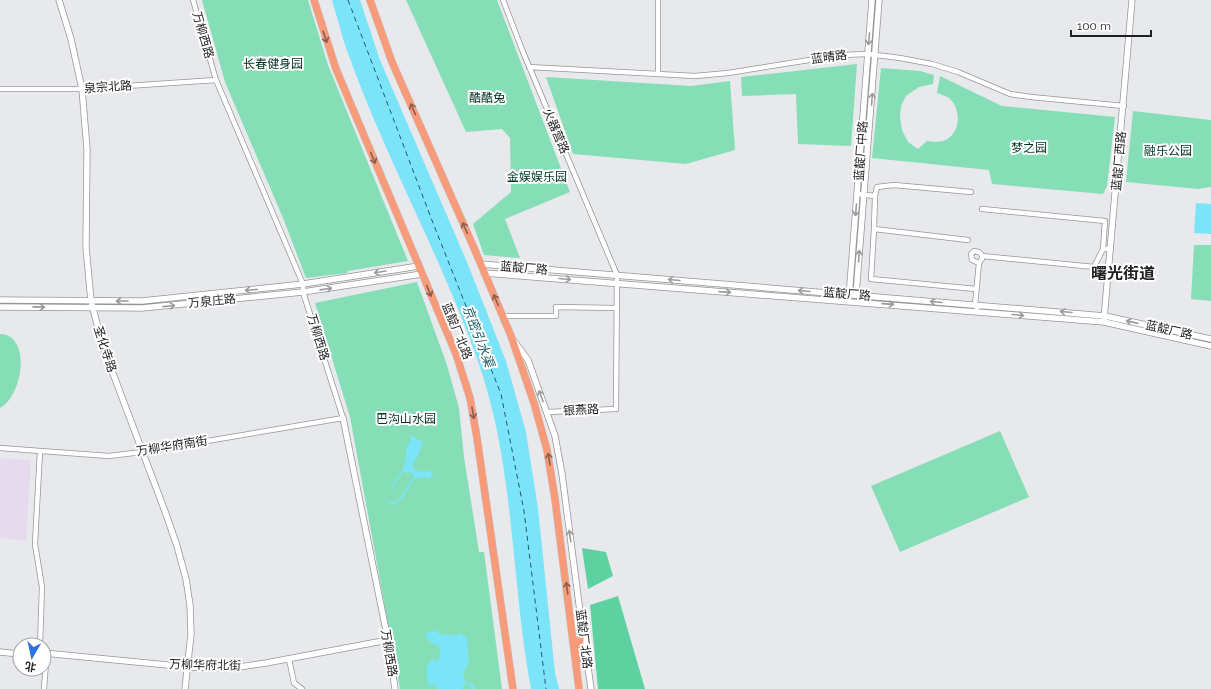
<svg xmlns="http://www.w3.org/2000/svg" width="1211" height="689" font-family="Raleway,'Noto Sans SC',sans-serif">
<rect width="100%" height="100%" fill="#e8e9ec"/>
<path fill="#e6daef" d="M0,458L31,460L26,541L0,538Z"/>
<path fill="#85deb6" d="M202,0H308L328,65L408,261L348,271L347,273L306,278L283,218L225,82Z
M406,0H497L570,192L505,219L520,258L484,255L473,224L511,192L510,138L502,129L466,132Z
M857,64L851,146L798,144L796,94L742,96L741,77Z
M881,68L920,71L934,75L933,84L919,87L906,96L901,106L900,118L902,130L908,142L918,149L927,141C934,142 944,143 950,137C961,128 960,107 949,98C945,96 941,94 937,93L940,76L1002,106L1115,117L1107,186L1103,194L992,184L989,170L872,158Z
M546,77L691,86L730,81L735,150L686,164L573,154Z
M1133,111L1211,120V187L1198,189L1126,182Z
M1194,245H1211V301L1191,299Z
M417,282L447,365L459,408L464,457L479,552H484L502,689H400L350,417L315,303Z
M0,334C32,335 23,396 0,408Z
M1000,431L1029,497L900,552L871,486Z"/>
<path fill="#5ed1a1" d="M582,548L606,552L613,576L588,589Z
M618,596L645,689H598L590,605Z"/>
<path fill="#7be4f9" d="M332,0H360L380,60L467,262L506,361L526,432L538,508L555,673L559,689H531C511,582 515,471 480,367C442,256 382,153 344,42C340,28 336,14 332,0Z
M1196,203L1211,204V234L1194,233Z
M410,435L423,442L420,451L412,467C417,473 423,472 431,471L433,476L432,477L430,476L429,480L425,477L415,479L412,473L402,472L406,459V450L411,439Z
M434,630L441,635L447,634L455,636L459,633L467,637L469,664L463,672L465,682L472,683L475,689H472L469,685L465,684L462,689H438L434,685H428C428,676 423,668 431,660L437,661L439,659L441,653L439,647L427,640L426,632L431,633Z"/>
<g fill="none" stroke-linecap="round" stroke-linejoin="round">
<path stroke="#7be4f9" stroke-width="1.5" d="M393,488V485L402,472
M389,502L392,504L400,499L414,478"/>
<path stroke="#215c67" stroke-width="1" stroke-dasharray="5 4" stroke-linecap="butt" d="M348,0L433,223L501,394L524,511L546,689"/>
<defs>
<path id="minor" d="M503,0L523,52L617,275L616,409L547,412
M658,0V74
M529,67L695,76L728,73L841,55L868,54L900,58L932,64L958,72L1010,94L1031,97L1124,106
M0,89H82L216,80
M857,194L875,196
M982,209L1105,221L1103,249
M874,229L871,279L976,289
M968,240L874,229L875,196L877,187L894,185L971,192
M982,256L1094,267L1103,249H1111
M977,308L975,305L979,263L982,259V255L979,252L974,251L971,254L972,260L979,263
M503,316H556V307L616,308
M0,448L109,456L142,452L343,418L303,292V284L216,80L193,0
M40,645L42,587L35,544L40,451
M289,659L294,683L302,689
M44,689L46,662L44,659"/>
<path id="tertiary" d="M59,0L71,39L82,89L87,149L86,247L91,301L103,347L166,514L177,546L186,579L190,605L191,634L185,689
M481,264L1105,316L1211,339
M484,273L1104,322L1211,346
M856,295L879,0
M849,297L872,0
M0,300L142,301L303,284L419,266
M0,307L142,308L303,292L422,274
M1104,319L1132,0
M514,341L528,360L555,436L562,474L581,619
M343,418L388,640L395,689
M583,630L591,689
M0,652L20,654
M44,653L188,667L233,668L266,663L388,640"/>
<path id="trunk" d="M314,0L336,69L456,354L470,398L477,438L513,689
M370,0L392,62L474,248L511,336L534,403L547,450L555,499L579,689
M579,662L581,616"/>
</defs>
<use href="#minor" stroke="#959699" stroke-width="6"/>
<use href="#tertiary" stroke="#959699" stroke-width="7"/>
<use href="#trunk" stroke="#c5c5c6" stroke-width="8"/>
<use href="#minor" stroke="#fff" stroke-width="4.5"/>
<use href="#tertiary" stroke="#fff" stroke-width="5.5"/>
<use href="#trunk" stroke="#f89b7b" stroke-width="7"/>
</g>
<defs><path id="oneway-shaft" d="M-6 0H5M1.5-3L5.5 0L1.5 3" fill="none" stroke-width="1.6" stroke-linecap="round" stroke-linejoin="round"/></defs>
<g stroke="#8c5e4e">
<use href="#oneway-shaft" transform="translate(325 37) rotate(72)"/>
<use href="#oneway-shaft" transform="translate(413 109) rotate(-114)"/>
<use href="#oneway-shaft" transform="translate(373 158) rotate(67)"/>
<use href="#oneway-shaft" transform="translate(465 228) rotate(-114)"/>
<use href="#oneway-shaft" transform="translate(429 291) rotate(67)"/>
<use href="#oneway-shaft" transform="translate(496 300) rotate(-113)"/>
<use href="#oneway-shaft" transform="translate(473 413) rotate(80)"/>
<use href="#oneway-shaft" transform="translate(549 459) rotate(-99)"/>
<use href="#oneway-shaft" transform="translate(567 588) rotate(-97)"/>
</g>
<g stroke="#9b9b9c">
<use href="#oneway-shaft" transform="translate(869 39) rotate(95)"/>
<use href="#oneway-shaft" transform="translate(872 99) rotate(-86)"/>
<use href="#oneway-shaft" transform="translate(856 210) rotate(94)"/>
<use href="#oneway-shaft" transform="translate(859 256) rotate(-86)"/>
<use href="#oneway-shaft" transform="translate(380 272) rotate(171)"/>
<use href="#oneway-shaft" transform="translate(565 279) rotate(5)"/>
<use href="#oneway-shaft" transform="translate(674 280) rotate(-175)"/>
<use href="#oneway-shaft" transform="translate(326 289) rotate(-8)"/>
<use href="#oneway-shaft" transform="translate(251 290) rotate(174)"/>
<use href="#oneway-shaft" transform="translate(804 291) rotate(-175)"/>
<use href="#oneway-shaft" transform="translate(725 292) rotate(4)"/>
<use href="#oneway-shaft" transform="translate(122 301) rotate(-180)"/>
<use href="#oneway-shaft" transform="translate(936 302) rotate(-175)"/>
<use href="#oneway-shaft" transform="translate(888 304) rotate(4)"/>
<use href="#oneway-shaft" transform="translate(169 306) rotate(-6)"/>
<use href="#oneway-shaft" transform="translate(39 307) rotate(1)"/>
<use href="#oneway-shaft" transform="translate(1066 312) rotate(-175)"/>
<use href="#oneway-shaft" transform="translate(1018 315) rotate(5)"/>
<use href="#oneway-shaft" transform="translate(1132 322) rotate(-167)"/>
<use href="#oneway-shaft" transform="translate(541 396) rotate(-110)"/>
<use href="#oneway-shaft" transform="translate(570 536) rotate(-98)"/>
</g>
<g text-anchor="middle" stroke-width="4" stroke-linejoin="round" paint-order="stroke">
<g font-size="12" fill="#202122" stroke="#fff">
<text transform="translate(203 35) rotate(74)" y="4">万柳西路</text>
<text transform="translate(829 57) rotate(-7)" y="4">蓝晴路</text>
<text transform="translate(108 87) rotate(-4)" y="4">泉宗北路</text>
<text transform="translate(556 131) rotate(67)" y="4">火器营路</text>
<text transform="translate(861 151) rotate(-86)" y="4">蓝靛厂中路</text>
<text transform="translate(1119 161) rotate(-85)" y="4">蓝靛厂西路</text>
<text transform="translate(524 268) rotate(5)" y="4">蓝靛厂路</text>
<text transform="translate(847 294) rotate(5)" y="4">蓝靛厂路</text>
<text transform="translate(212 301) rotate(-6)" y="4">万泉庄路</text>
<text transform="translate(1169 330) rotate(13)" y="4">蓝靛厂路</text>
<text transform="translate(457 331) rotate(68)" y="4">蓝靛厂北路</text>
<text transform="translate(318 337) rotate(73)" y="4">万柳西路</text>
<text transform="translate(105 349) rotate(72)" y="4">圣化寺路</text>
<text transform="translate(581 410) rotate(-3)" y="4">银燕路</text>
<text transform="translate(172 446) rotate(-9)" y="4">万柳华府南街</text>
<text transform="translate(584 639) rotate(83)" y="4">蓝靛厂北路</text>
<text transform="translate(389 653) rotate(81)" y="4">万柳西路</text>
<text transform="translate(205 665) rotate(1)" y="4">万柳华府北街</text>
</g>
<g font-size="12" fill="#003421" stroke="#fff">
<text x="273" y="68">长春健身园</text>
<text x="487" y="102">酷酷兔</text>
<text x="1029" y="152">梦之园</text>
<text x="1168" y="155">融乐公园</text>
<text x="537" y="181">金娱娱乐园</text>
<text x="406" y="423">巴沟山水园</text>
</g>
<g font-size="13" font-style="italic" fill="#215c67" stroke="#fff">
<text transform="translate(479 336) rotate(69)" y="5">京密引水渠</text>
</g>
<g font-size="16" font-weight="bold" fill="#202122" stroke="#fff">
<text x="1123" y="279">曙光街道</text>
</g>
</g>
<g transform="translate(32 657) rotate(189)"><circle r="19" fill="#ffffff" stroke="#a6a6a7"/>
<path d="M0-3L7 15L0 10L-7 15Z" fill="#3073e0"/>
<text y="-6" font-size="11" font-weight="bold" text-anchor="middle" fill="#202122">北</text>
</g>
<path d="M1071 30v6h80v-6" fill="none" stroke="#202122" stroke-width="2"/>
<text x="1077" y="30" font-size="12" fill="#202122" stroke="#ffffff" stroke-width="3" paint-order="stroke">100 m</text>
</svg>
